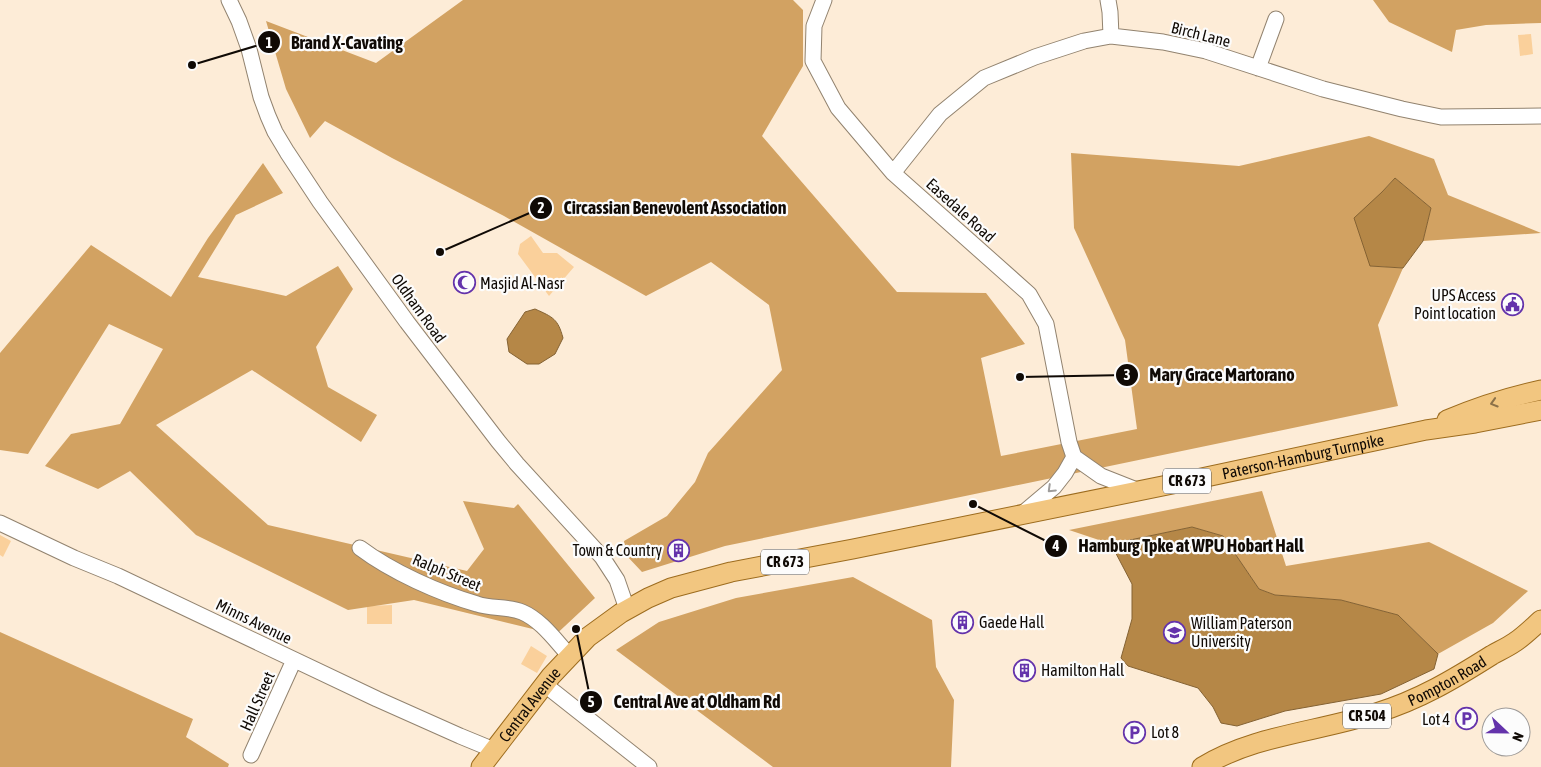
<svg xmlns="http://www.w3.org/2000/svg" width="1541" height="767" font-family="'Asap Condensed',sans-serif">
<rect width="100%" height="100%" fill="#fdecd7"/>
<path fill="#fad09b" d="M1531,34L1533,54L1520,56L1518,35Z
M531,236L543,253H557L574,267L549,296L518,254L520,244Z
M0,535L11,541L3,557L0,555Z
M392,605V624H367V606Z
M531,646L547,656L537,673L521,664Z"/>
<path fill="#d2a262" d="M463,0H793L803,10V66L762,136L897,292L986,293L1025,344L981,358L1001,456L1137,429L1125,340L1074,228L1071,153L1239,166L1369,136L1434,159L1448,195L1541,233L1423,241L1431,208L1395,178L1382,192L1370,266L1403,268L1378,325L1398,406L725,546L642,572L626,555L624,541L667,516L695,482L708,453L782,370L769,305L711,262L646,296L504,216L392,158L325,121L310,138L286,89L266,21L376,63Z
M1373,0H1541V23L1486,25L1456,30L1452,52L1389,22Z
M263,163L283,193L236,215L198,277L286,296L338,266L353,289L316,347L328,387L377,415L361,442L252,370L156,425L268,525L467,571L484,549L463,501L514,508L518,504L595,598L550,640L541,631L414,600L348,610L196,535L130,471L98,489L45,466L71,434L120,424L163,349L109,324L28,454L0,450V353L91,245L171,297L208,238Z
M1262,491L1286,566L1429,542L1528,591L1493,623L1438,654L1398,615L1341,600L1275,595L1259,589L1223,536L1192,527L1111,544L1069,530Z
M853,577L932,620L936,667L954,700L951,767H773L616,650L659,622L736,598Z
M0,632L193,719L186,737L229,764L228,767H0Z"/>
<path fill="#b58747" stroke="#846233" d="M1395,178L1431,208L1423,241L1403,268L1370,266L1354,218L1382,192Z
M535,309C553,317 558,319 563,338L555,354L539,364H527L509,352L507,339L525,312Z
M1192,527L1223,536L1259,589L1275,595L1341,600L1398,615L1438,654L1434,669L1381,694L1285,711L1237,726L1221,723L1213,707L1198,688L1128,666L1121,658L1132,619V584L1111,544Z"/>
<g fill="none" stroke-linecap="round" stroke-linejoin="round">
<defs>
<path id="minor" d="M229,0L239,21L249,49L261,97L268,116L275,132L287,152L320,202L407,322L498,441L517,464L602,557L617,580L627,609
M824,0L814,26L813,61L838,108L893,173L1029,294L1046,324L1069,442L1074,457L1101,476L1139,491
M1108,0L1110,12L1111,36
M1258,68L1276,19
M893,173L940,114L984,78L1035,57L1084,41L1111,36L1163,42L1206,51L1323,89L1402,109L1441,117L1541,116
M1022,514L1054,487L1065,473L1074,457
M0,523L74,558L118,576L377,699L460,736L494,750
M360,548C392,572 439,593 477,604C491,609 508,606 522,612C541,620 555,640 569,655
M544,684L649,767
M251,755L294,660"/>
<g id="major">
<path d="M1447,420C1477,407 1509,397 1541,390"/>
<path id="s1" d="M481,767L551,676L588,637L621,613L648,598L671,588L731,572L853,549L1192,480L1426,430L1475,423L1541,410"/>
<path id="s2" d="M1202,767C1254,735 1318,732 1376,713C1419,700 1454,679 1492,655C1499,651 1508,647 1515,642C1524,636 1533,627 1541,620"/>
</g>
</defs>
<use href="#minor" stroke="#92836f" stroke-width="17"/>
<use href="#major" stroke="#9d6c1e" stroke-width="21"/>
<use href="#minor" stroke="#fff" stroke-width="15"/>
<use href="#major" stroke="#f2c680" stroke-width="19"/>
</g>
<defs><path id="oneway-chevron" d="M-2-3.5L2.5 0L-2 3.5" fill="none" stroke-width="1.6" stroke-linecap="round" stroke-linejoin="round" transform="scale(1.25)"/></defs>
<use stroke="#8c7149" href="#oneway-chevron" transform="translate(1494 403) rotate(163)"/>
<use stroke="#9f9d9b" href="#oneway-chevron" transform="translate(1051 489) rotate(136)"/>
<defs>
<symbol id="mosque-ring" viewBox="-11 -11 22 22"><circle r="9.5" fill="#fcfcfc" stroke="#6433ab" stroke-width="1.5"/><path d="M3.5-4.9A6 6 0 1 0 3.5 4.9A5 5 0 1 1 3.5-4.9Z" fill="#6433ab"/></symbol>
<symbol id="civic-ring" viewBox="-11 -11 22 22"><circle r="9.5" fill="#fcfcfc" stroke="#6433ab" stroke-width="1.5"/><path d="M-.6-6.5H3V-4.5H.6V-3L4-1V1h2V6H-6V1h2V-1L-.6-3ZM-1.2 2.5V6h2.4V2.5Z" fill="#6433ab"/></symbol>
<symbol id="building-ring" viewBox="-11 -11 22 22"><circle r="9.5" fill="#fcfcfc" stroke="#6433ab" stroke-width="1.5"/><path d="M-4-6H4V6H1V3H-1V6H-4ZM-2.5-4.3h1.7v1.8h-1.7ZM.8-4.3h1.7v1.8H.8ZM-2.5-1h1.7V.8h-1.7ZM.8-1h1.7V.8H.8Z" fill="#6433ab"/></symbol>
<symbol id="university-ring" viewBox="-11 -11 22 22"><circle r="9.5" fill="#fcfcfc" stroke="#6433ab" stroke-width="1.5"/><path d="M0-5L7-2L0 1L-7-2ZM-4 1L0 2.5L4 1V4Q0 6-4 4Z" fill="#6433ab"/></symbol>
<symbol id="parking-ring" viewBox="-11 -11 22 22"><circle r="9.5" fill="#fcfcfc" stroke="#6433ab" stroke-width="1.5"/><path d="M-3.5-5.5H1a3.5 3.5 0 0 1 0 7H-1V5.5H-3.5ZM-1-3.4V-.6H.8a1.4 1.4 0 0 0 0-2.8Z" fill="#6433ab"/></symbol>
</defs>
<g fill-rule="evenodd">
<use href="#mosque-ring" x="452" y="270" width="25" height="25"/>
<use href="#civic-ring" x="1500" y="292" width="25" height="25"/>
<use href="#building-ring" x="666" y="538" width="25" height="25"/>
<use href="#building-ring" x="950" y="610" width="25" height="25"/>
<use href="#university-ring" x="1162" y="620" width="25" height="25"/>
<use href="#building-ring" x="1012" y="658" width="25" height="25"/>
<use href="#parking-ring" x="1454" y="706" width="25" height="25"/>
<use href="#parking-ring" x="1122" y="720" width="25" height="25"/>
</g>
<g text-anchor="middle" stroke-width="4.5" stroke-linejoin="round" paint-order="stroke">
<g fill="#fcfcfc" stroke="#57534f" stroke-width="1">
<rect x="1163" y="468.5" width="48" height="25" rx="4"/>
<rect x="761" y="549.5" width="48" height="25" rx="4"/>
<rect x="1343" y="703.5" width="48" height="25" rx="4"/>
</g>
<g font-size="15" font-weight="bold" fill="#100a05">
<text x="1187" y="486">CR 673</text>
<text x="785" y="567">CR 673</text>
<text x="1367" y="721">CR 504</text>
</g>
<g font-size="16" fill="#100a05" stroke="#fcfcfc">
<text transform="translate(1201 34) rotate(14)" y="6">Birch Lane</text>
<text transform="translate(961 210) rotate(42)" y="6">Easedale Road</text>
<text transform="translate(419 308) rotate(54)" y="6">Oldham Road</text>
<text dy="6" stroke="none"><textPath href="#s1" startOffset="911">Paterson-Hamburg Turnpike</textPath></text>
<text transform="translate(447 572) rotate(23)" y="6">Ralph Street</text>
<text transform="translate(254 621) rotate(26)" y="6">Minns Avenue</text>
<text dy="6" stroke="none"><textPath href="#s2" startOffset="261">Pompton Road</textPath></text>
<text transform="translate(257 701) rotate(-66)" y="6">Hall Street</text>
<text dy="6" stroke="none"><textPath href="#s1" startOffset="79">Central Avenue</textPath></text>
</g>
<g font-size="16" fill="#100a05" stroke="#fcfcfc" text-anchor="start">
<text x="480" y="289">Masjid Al-Nasr</text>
<text x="1496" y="301" text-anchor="end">UPS Access<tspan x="1496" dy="18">Point location</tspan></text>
<text x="662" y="556" text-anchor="end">Town &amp; Country</text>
<text x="979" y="628">Gaede Hall</text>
<text x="1191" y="629">William Paterson<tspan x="1191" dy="18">University</tspan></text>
<text x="1041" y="676">Hamilton Hall</text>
<text x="1450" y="725" text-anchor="end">Lot 4</text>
<text x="1151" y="738">Lot 8</text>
</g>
</g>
<path fill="none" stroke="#100a05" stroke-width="2" d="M192 65L269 42M440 252L541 208M1020 377L1127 375M973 504L1056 546M576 629L591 702"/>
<g fill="#100a05" stroke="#fcfcfc" stroke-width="2">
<circle cx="192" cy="65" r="5"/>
<circle cx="440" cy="252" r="5"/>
<circle cx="1020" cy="377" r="5"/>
<circle cx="973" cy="504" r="5"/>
<circle cx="576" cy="629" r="5"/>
<circle cx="269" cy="42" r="12"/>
<circle cx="541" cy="208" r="12"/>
<circle cx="1127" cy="375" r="12"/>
<circle cx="1056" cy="546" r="12"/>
<circle cx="591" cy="702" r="12"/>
</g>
<g font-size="15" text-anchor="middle" font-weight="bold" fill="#fff">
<text x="269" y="48">1</text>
<text x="541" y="213">2</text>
<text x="1127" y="380">3</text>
<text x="1056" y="551">4</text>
<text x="591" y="707">5</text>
</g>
<g font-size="18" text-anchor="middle" font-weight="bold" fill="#100a05" stroke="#fcfcfc" stroke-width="4.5" stroke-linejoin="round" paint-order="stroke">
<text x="347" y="49">Brand X-Cavating</text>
<text x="675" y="214">Circassian Benevolent Association</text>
<text x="1222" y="381">Mary Grace Martorano</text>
<text x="1191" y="552">Hamburg Tpke at WPU Hobart Hall</text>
<text x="697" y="708">Central Ave at Oldham Rd</text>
</g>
<g transform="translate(1506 732) rotate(112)"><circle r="24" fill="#fcfcfc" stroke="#9e9b99"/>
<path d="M0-4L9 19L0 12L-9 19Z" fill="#6433ab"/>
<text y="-8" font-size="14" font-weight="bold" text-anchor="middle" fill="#100a05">N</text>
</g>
</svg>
